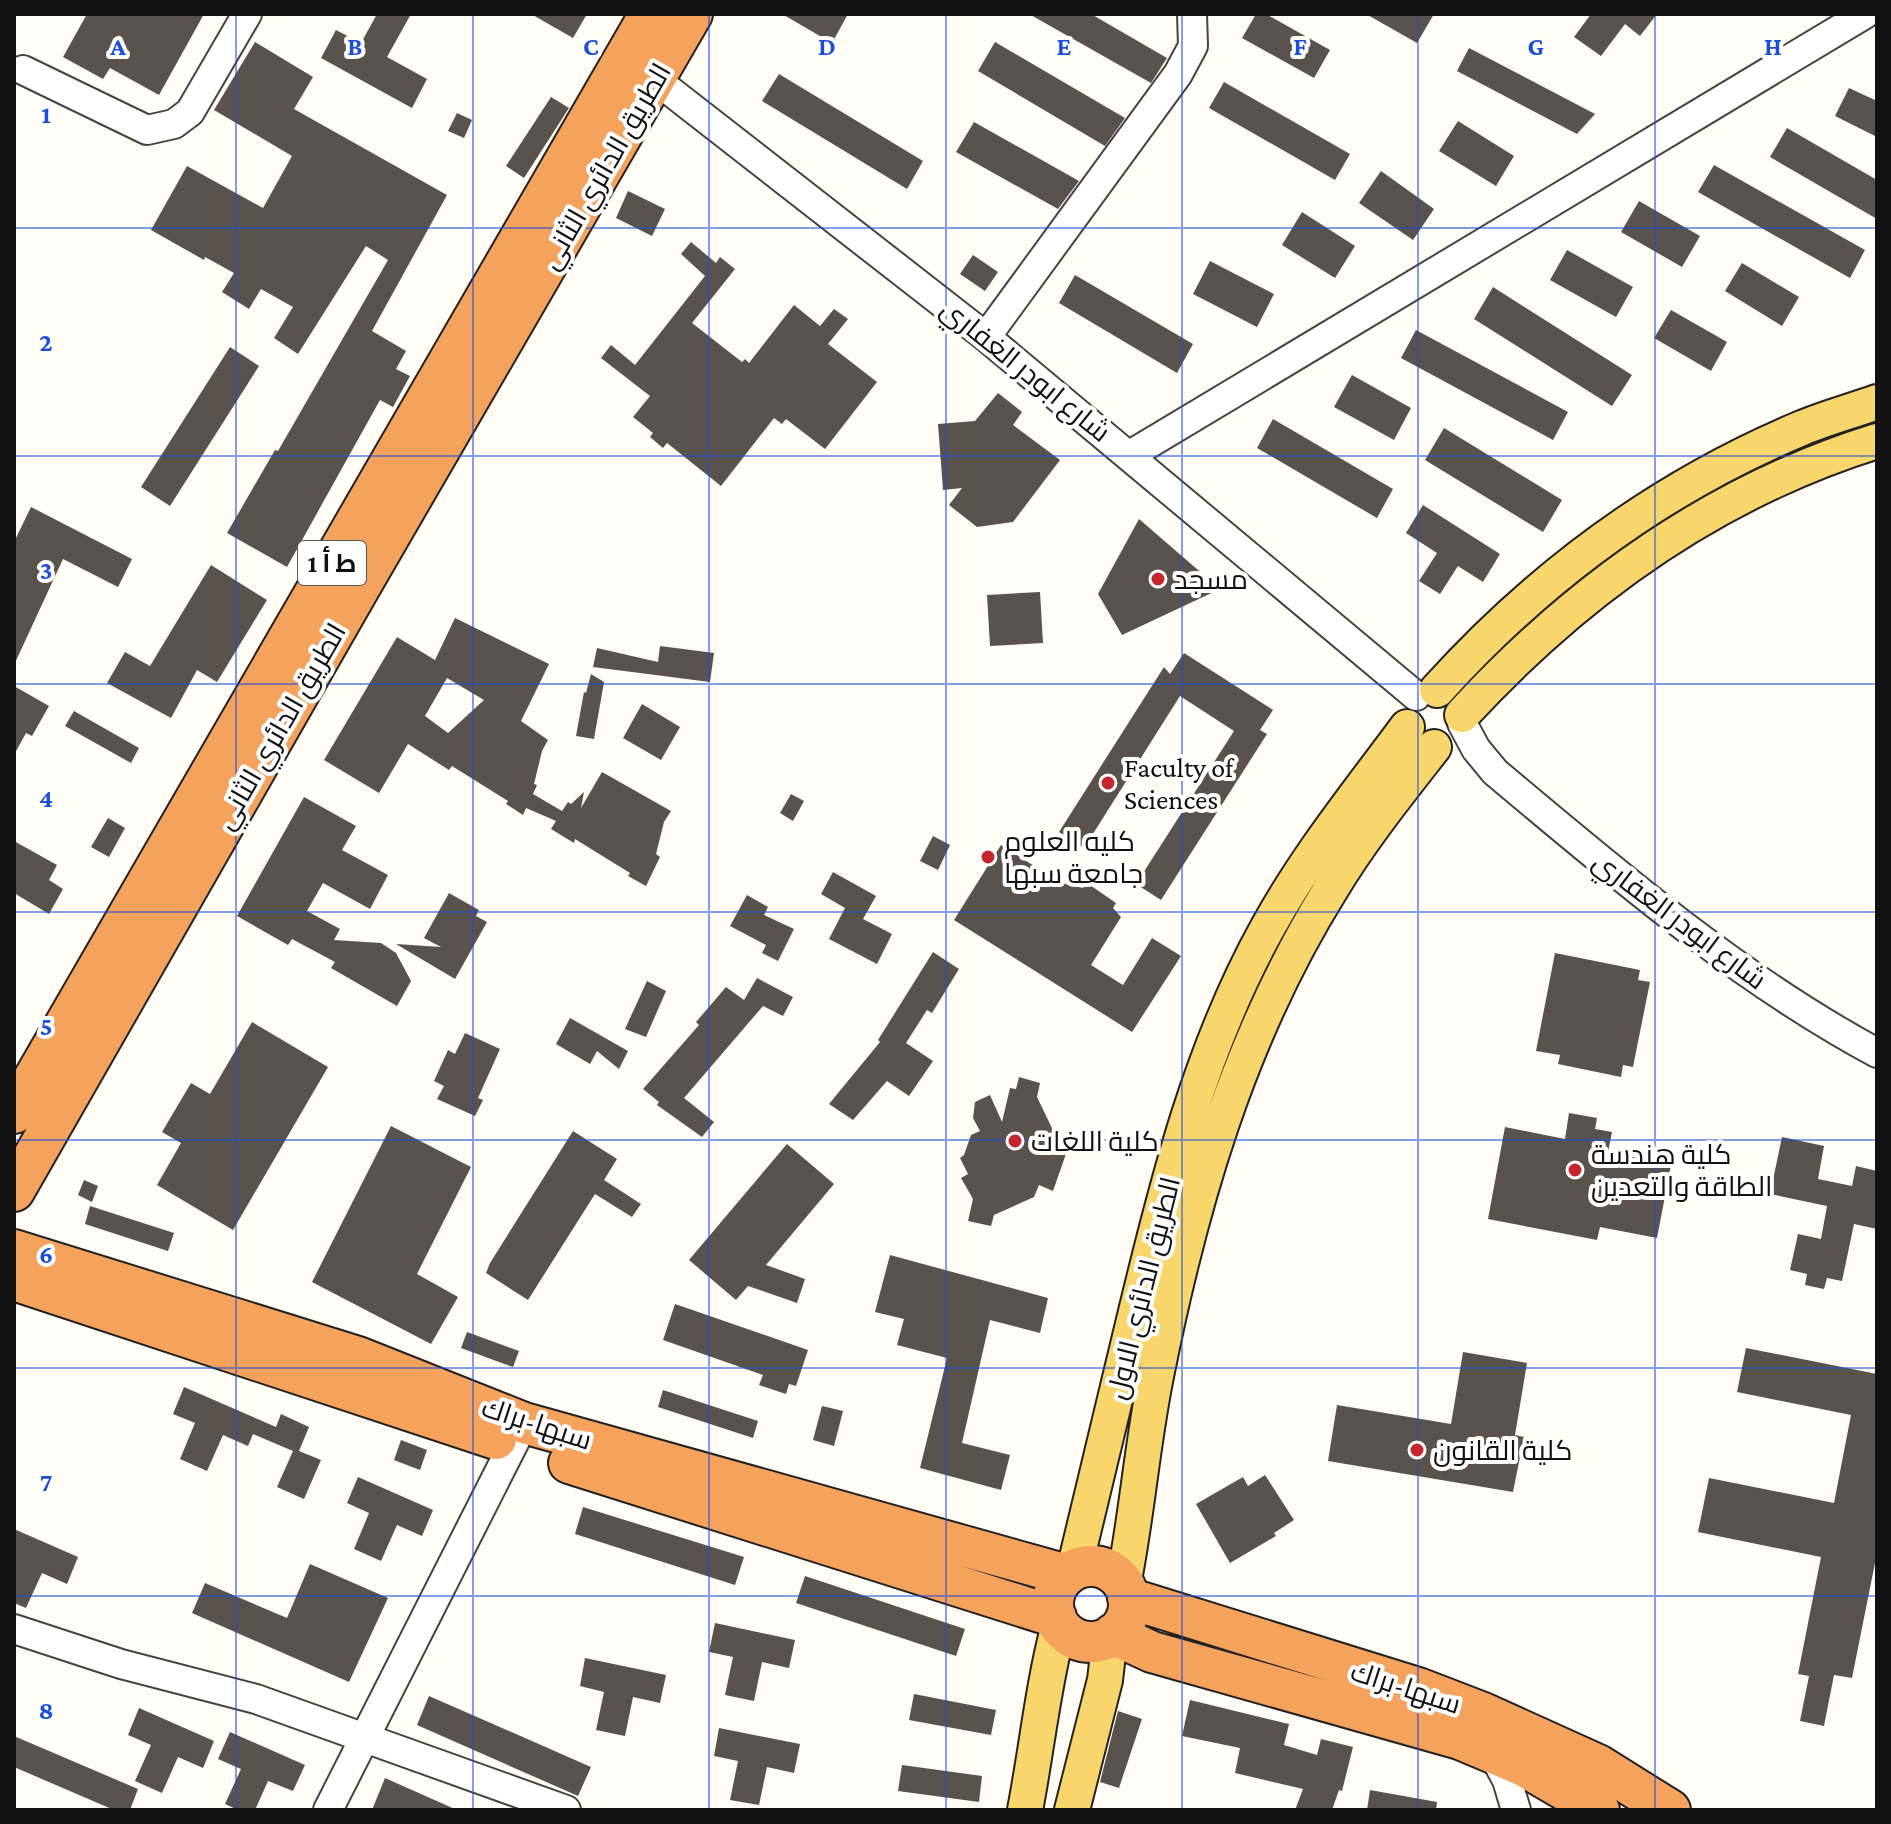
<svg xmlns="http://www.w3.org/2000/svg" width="1891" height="1824" font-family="'Crimson Pro',Cairo,serif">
<rect width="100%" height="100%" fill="#fffdf5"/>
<path fill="#5a524d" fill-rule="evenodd" d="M87,14H204L159,95L110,68L103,79L63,57Z
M377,14H411L387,57L427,79L412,108L321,58L336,30L361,43Z
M531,14H587L573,38Z
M782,14H848L832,43Z
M1029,14H1091L1167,58L1151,83Z
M1256,14H1266L1330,50L1314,78L1242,38Z
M1366,14H1434L1417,43Z
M1591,14H1657L1640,36L1625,24L1601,56L1574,37Z
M255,42L313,77L294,109L447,195L372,331L406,351L396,369L410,376L393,407L380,400L287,567L227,533L275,450L278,451L388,260L366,246L298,354L274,338L293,307L261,289L249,309L222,292L234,273L205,257L204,260L151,230L187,166L263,208L292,156L214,110Z
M995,42L1125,118L1105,146L978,71Z
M1469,48L1595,114L1577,134L1457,71Z
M779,74L923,161L907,189L762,101Z
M1224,82L1350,154L1335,180L1209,108Z
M1849,88L1877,101V137L1835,116Z
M551,97L569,108L524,178L506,166Z
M457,113L472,120L464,138L448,131Z
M1458,121L1514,156L1496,186L1439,151Z
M974,122L1079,181L1058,209L956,152Z
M1787,128L1877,180V219L1770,157Z
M1714,165L1865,250L1850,278L1698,192Z
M1381,171L1434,209L1413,240L1359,203Z
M628,191L665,209L652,236L616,218Z
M1639,201L1700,236L1682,267L1621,232Z
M1302,212L1355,246L1335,278L1282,245Z
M691,242L716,263L720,257L735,269L692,323L742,362L745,359L749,363L794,305L820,326L834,309L848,319L828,344L877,382L825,449L786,419L782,424L774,418L721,486L667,443L663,448L650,437L653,433L633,417L650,396L601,358L611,345L635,365L705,276L681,254Z
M1567,250L1633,287L1616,317L1550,280Z
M973,255L998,272L985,291L960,274Z
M1210,261L1274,294L1257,327L1193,294Z
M1742,263L1799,297L1782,326L1725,291Z
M1075,275L1193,344L1177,373L1059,303Z
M1493,287L1632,375L1612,406L1474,319Z
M1671,310L1727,342L1711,371L1654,338Z
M1416,330L1568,412L1553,440L1401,358Z
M230,347L259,366L170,506L141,487Z
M1352,375L1411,408L1394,440L1334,407Z
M998,393L1022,412L1013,425L1060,460L1013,522L977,527L949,505L962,488L943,490L938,424L975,421Z
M1273,419L1393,489L1377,518L1257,448Z
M1444,428L1562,500L1543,532L1425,460Z
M1423,505L1500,554L1483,582L1458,566L1440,594L1419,581L1437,553L1406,533Z
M31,507L132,559L118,587L63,559L14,665V542Z
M1139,519L1220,589L1122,635L1098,594Z
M211,565L267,600L217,682L197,670L171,718L107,683L125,652L150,666Z
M1040,592L1043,643L990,646L987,595Z
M455,618L549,664L521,721L548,740L542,751L534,784L537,785L533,794L562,811L568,802L571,804L584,792L581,808L602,772L671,811L664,822L656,854L660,857L646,886L628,876L630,873L575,839L574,843L551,829L556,821L526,808L523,815L506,804L508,801L452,766L449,770L408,744L379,793L324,760L397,637L435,660ZM447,678L484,700L448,733L425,716Z
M660,646L714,653L710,682L593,667L597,648L658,662Z
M1184,653L1273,710L1260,730L1267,734L1161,900L1136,884L1234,731L1180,696L1084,848L1059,832L1164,667L1170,674Z
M591,674L604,682L594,739L576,736L584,692L586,693Z
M14,686L49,706L32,736L26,733L14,755Z
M642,704L680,727L661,760L623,738Z
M74,711L139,748L131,763L65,726Z
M791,794L804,801L793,821L780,813Z
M304,797L356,826L342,850L388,875L370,909L323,883L307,911L340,929L334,940L381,943L396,953L411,981L397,1006L331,968L335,962L292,939L288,945L237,916Z
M108,818L125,828L109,857L91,847Z
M933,836L950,845L938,870L920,861Z
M14,841L57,865L49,880L63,889L49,914L14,893Z
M1001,845L1061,883L1083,888L1087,883L1116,903L1113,908L1121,917L1091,965L1123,985L1152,938L1181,956L1132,1032L954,920Z
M833,872L876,896L863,919L892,934L877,964L829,939L845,908L821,894Z
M449,893L479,910L476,916L487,922L455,979L396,944L441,947L424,938Z
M747,895L768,907L764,915L794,929L778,961L762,953L766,945L730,926Z
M933,952L959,969L932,1013L927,1010L906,1043L933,1061L909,1096L887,1081L853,1120L829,1104L880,1042L878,1040Z
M1555,953L1640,970L1638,980L1650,982L1633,1067L1623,1065L1621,1077L1558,1064L1560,1055L1536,1051Z
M757,978L793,997L783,1016L763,1006L684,1098L714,1122L702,1137L657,1105L659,1102L643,1089L699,1025L696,1022L726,987L744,1000Z
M647,981L666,991L646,1037L625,1029Z
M570,1018L628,1051L619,1069L597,1051L590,1064L556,1044Z
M252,1022L328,1067L233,1230L157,1185L181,1143L162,1132L191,1083L210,1094Z
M465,1033L500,1049L478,1098L483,1100L475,1116L437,1099L444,1086L434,1081L448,1050L455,1054Z
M1019,1077L1040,1083L1037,1097L1062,1149L1067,1151L1053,1191L1039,1185L1034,1197L994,1215L991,1226L968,1221L973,1199L961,1178L968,1174L960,1158L964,1155L971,1135L980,1131L973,1118L975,1102L990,1095L1002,1122L1010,1088L1016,1089Z
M1569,1113L1597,1118L1595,1129L1612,1132L1608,1152L1671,1165L1657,1238L1600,1227L1597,1240L1488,1219L1505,1127L1565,1139Z
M391,1126L471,1167L417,1274L458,1297L431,1344L312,1282Z
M573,1131L617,1159L604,1180L641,1204L632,1217L595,1194L528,1300L486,1273L490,1263Z
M1782,1137L1824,1146L1818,1179L1852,1186L1856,1166L1877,1171V1229L1854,1224L1842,1281L1827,1278L1824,1289L1805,1285L1807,1274L1790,1270L1798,1234L1821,1239L1827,1206L1770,1194Z
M787,1144L834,1184L766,1265L805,1279L797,1303L748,1286L736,1300L689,1260Z
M84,1180L98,1186L92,1202L78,1195Z
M90,1206L174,1233L168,1251L85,1224Z
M890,1255L1048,1298L1040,1333L990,1320L962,1443L1010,1455L1001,1490L920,1468L947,1358L897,1345L904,1319L875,1312Z
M675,1304L808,1350L796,1386L789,1384L786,1394L759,1385L763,1375L663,1340Z
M467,1332L519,1351L513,1367L461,1348Z
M1746,1348L1877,1374V1553L1852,1678L1834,1675L1824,1726L1800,1721L1809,1676L1798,1674L1821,1557L1698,1532L1709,1478L1834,1503L1851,1415L1737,1392Z
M1463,1352L1527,1363L1515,1435L1524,1437L1513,1492L1328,1461L1337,1405L1451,1424Z
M184,1387L276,1427L281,1414L309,1427L299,1451L321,1460L304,1499L277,1487L293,1451L253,1434L248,1446L223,1435L207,1471L180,1459L195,1423L173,1414Z
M663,1390L758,1421L753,1438L658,1407Z
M822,1406L843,1411L834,1446L813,1440Z
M401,1440L427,1450L420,1470L394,1460Z
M1265,1475L1294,1520L1274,1533L1276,1536L1230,1563L1196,1504L1243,1477L1248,1486Z
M358,1477L433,1510L422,1536L397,1525L381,1561L354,1549L369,1513L347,1503Z
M583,1507L744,1557L735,1585L575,1534Z
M14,1529L78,1557L67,1584L42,1573L26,1608L14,1603Z
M310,1564L388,1598L349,1682L192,1613L205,1583L287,1618Z
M805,1576L965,1629L956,1656L796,1603Z
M715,1623L795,1640L789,1668L762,1662L754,1701L725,1695L733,1657L709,1652Z
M585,1658L666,1675L660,1703L633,1697L625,1736L596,1730L604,1692L580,1686Z
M914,1694L996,1710L991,1735L909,1720Z
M429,1696L591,1767L578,1796L417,1725Z
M1190,1700L1289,1724L1284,1745L1317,1755L1321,1739L1353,1747L1342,1791L1339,1790L1332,1810H1295L1303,1789L1235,1773L1240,1748L1182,1736Z
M139,1708L214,1741L203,1768L178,1757L162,1793L135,1781L151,1745L128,1735Z
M1118,1711L1142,1719L1119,1788L1100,1782Z
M719,1728L800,1744L794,1773L767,1767L759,1805L730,1800L738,1761L714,1756Z
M230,1732L305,1765L293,1791L268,1781L255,1810H238L225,1804L241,1769L218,1759Z
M14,1736L138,1789L130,1810H114L14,1767Z
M902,1765L982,1776L979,1802L898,1791Z
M385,1778L457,1810H372Z
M1370,1790L1437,1802L1436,1810H1367Z"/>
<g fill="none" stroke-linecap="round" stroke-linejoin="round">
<defs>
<path id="minor" d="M642,69L986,337L1416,696
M23,70L147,130L174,124L190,112L247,14
M986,337L1178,74L1193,46L1192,14
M1130,455L1865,14
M1462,723L1476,749L1495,772C1617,874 1736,977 1877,1053
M14,1629L121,1664L256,1699L566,1810
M1493,1754L1507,1780L1516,1810
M328,1810L524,1423"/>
<path id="major" d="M1437,690C1539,577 1661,487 1802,428C1826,418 1852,411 1877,402
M1462,715C1578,589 1713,492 1877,441
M1074,1570C1094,1485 1115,1401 1135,1316C1167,1183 1201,1047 1268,927C1307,856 1359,792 1407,727
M1123,1585C1137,1515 1142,1445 1156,1376C1190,1205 1238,1038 1331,889C1361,839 1398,793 1434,747
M1025,1810C1037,1748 1043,1685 1059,1625
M1072,1810L1105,1680L1110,1637"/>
<path id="highway" d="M14,1113L650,14
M14,1191L358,590L692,14
M14,1250L358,1357L524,1423L1067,1575
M14,1280L496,1439
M569,1463L1056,1617
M1053 1604a38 38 0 1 1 76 0a38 38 0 1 1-76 0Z
M1128,1598L1418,1688L1483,1713L1598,1765L1670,1810
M1113,1634L1152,1652L1460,1739L1524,1766L1599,1810"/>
</defs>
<use href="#minor" stroke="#444" stroke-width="32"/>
<use href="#major" stroke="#222" stroke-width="38"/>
<use href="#highway" stroke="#222" stroke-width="44"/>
<use href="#minor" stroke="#fff" stroke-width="28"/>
<use href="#major" stroke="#f9d66b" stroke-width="34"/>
<use href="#highway" stroke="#f5a25d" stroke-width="40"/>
</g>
<path fill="none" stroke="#1d4ed8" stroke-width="2" stroke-opacity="0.55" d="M236,14V1810M473,14V1810M709,14V1810M946,14V1810M1182,14V1810M1418,14V1810M1655,14V1810M14,228H1877M14,456H1877M14,684H1877M14,912H1877M14,1140H1877M14,1368H1877M14,1596H1877"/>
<g fill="#c4262e" stroke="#fff" stroke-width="3">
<circle cx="1158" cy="579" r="8"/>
<circle cx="1108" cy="783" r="8"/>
<circle cx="988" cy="857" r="8"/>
<circle cx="1015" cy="1141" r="8"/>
<circle cx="1575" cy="1170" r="8"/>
<circle cx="1417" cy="1450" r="8"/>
</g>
<g text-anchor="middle" stroke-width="8" stroke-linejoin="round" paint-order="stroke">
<rect fill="#fff" stroke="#585858" stroke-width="2" x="298" y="541" width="68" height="44" rx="6"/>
<g font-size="26" font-weight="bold" fill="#111">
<text x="332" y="572">ط أ 1</text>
</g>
<g font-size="28" fill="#111" stroke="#fff">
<text transform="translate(605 166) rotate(-60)" y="10">الطريق الدائري الثاني</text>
<text transform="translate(1026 370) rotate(39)" y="10">شارع ابودر الغفاري</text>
<text transform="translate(280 726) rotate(-60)" y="10">الطريق الدائري الثاني</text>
<text transform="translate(1680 920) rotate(37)" y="10">شارع ابودر الغفاري</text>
<text transform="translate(1143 1288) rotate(-76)" y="10">الطريق الدائري الاول</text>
<text transform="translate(537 1423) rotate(18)" y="10">سبها-براك</text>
<text transform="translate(1406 1687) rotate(18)" y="10">سبها-براك</text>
</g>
<g font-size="28" fill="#111" stroke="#fff" text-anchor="start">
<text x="1174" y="589">مسجد</text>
<text x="1124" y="777">Faculty of<tspan x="1124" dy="32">Sciences</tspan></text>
<text x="1004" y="851">كليه العلوم<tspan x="1004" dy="32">جامعة سبها</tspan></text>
<text x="1031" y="1151">كلية اللغات</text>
<text x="1591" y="1164">كلية هندسة<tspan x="1591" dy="32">الطاقة والتعدين</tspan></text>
<text x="1433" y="1460">كلية القانون</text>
</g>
</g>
<g font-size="26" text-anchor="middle" font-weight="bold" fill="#1d4ed8" stroke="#fff" stroke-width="8" stroke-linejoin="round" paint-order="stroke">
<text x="118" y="55">A</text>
<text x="355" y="55">B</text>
<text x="591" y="55">C</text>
<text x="827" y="55">D</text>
<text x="1064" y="55">E</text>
<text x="1300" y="55">F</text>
<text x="1536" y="55">G</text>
<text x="1773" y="55">H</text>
<text x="46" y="123">1</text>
<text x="46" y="351">2</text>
<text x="46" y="579">3</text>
<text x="46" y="807">4</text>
<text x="46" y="1035">5</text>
<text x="46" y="1263">6</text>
<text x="46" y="1491">7</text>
<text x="46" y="1719">8</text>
</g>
<rect width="1891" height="1824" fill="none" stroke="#111111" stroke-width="32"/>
</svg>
